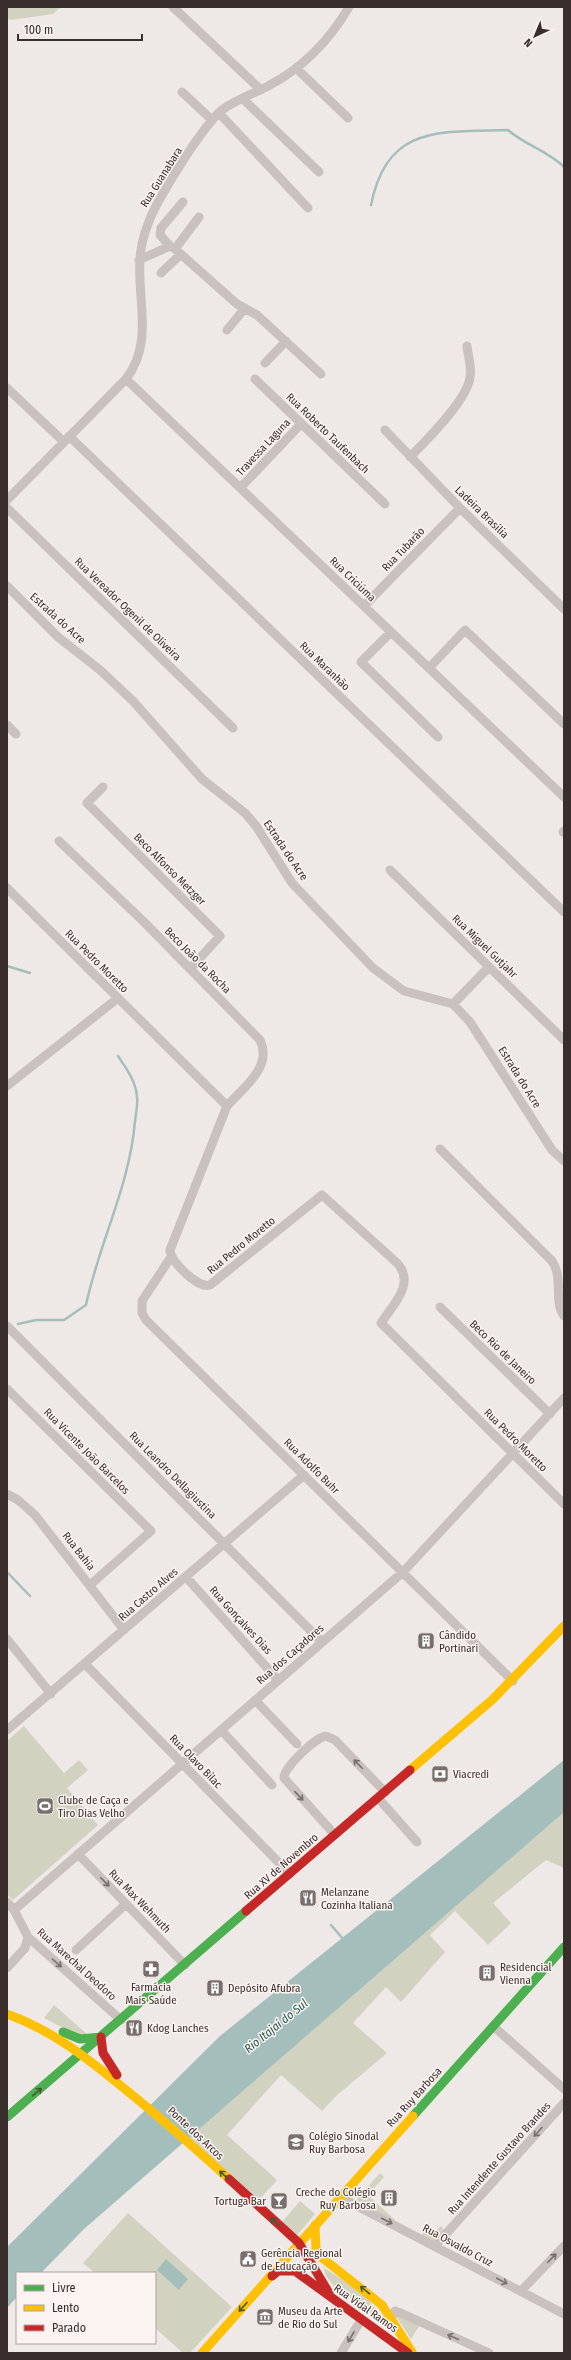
<svg xmlns="http://www.w3.org/2000/svg" width="571" height="2360" font-family="'Fira Sans Condensed',sans-serif">
<style>
.green{fill:#d2d2c1}
.water{fill:#a4bfbb}
.lines{fill:none;stroke-linecap:round;stroke-linejoin:round}
.stream{stroke:#a4bfbb;stroke-width:2.5}
.street{stroke:#c8c1be;stroke-width:9}
.fast{stroke:#4caf50;stroke-width:9}
.slow{stroke:#ffc107;stroke-width:9}
.jam{stroke:#c62828;stroke-width:9}
.oneway{stroke:#79706e}
.oneway2{stroke:#405b39}
.labels{text-anchor:middle;stroke-width:3;stroke-linejoin:round;paint-order:stroke}
.street-label{font-size:11px;fill:#392e2c;stroke:#faf3ef}
.poi-label{font-size:11px;fill:#392e2c;stroke:#faf3ef;text-anchor:start}
.water-label{font-size:12px;font-style:italic;fill:#255752;stroke:#faf3ef}
</style>
<rect width="100%" height="100%" fill="#eee9e6"/>
<path class="green" d="M7 7H61L53 14 11 20 7 19Z
M24 1726 64 1773 79 1760 88 1770 67 1788 98 1825 13 1900 7 1894V1741Z
M564 1808V1868L546 1860 493 1903 511 1923 488 1945 455 1911 430 1935 445 1952 401 2002 386 1987 353 2023 387 2053 335 2097 322 2111 281 2075 227 2135 277 2180 258 2201 186 2139Z
M54 2005 88 2035 82 2038 44 2018Z
M380 2173 384 2177 368 2195 395 2220 394 2221 356 2200Z
M300 2201 315 2214 297 2235 282 2222Z
M128 2213 232 2307 190 2353H183L155 2328V2273H95L83 2263Z
M441 2226 445 2231 434 2243 422 2235 423 2229 431 2236Z
M324 2268 361 2291 394 2331 333 2285 326 2276Z
M396 2316 420 2325 411 2339Z"/>
<path class="water" d="M564 1760V1812L84 2229 41 2273H17V2297L7 2308V2247L220 2036Z
M166 2259 188 2279 179 2290 157 2270Z"/>
<g class="lines">
<path class="stream" d="M371 205C387 124 441 132 508 130 525 145 548 151 564 167
M7 966 30 973
M18 1324 36 1320H64L86 1305C99 1243 130 1185 135 1121 136 1113 138 1104 137 1097 136 1081 126 1068 118 1056
M7 1572 30 1596
M331 1925 344 1940"/>
<path class="street" d="M173 7 261 90
M296 68 348 118
M182 92 212 120
M243 99 319 172
M219 113 308 208
M170 246 160 235 161 228 183 202
M175 249 199 217
M139 260 170 246 175 249 237 304 257 315 321 374
M161 273 181 254
M227 330 245 308
M265 363 286 341
M126 379 564 797
M255 379 385 504
M7 388 64 442
M385 430 460 508 564 609
M69 436 564 912
M410 457C426 441 468 399 470 377 472 368 468 356 467 346
M241 487 301 424
M7 500 126 379C154 343 137 300 140 259 141 240 149 218 158 202 171 179 203 126 222 110 235 100 253 94 268 86 303 68 329 41 349 7
M7 508 233 728
M7 586 58 637 100 670 133 701 202 779 245 813 256 826 292 883 373 968 404 991 453 1004 470 1022 552 1150 564 1161
M364 606 460 508
M391 632 361 662 438 737
M429 668 465 630 564 724
M7 725 16 734
M103 787 87 803 220 936 190 969
M563 832 564 831
M59 841 143 921 260 1040C273 1067 243 1088 227 1106
M390 870 564 1040
M7 888 227 1106 170 1250C170 1261 198 1289 210 1285L322 1195 397 1263C416 1283 393 1305 381 1323L564 1504
M453 1004 489 967
M7 1086 118 998
M440 1149 552 1261C564 1279 553 1300 564 1316
M171 1257 142 1301V1313L146 1320 513 1681
M440 1307 550 1414
M7 1326 322 1642
M7 1389 151 1531 90 1585
M7 1494 18 1500 35 1515 124 1630
M186 1577 278 1680
M7 1639 51 1694
M85 1664 290 1874
M255 1700 297 1744
M7 1730 304 1475
M221 1730 272 1785
M378 1798 417 1842
M335 1835 284 1778C283 1768 316 1737 326 1736L335 1740 385 1792
M78 1854 185 1965
M7 1902 14 1910 28 1937 121 2020
M14 1910 403 1572 564 1398
M76 1950 126 1904
M7 1968 25 1948 28 1937
M493 2026 564 2089
M340 2197 564 2314
M435 2246 564 2103
M521 2291 564 2246
M391 2319 395 2311 403 2314 489 2353
M341 2353 361 2320"/>
<path class="fast" d="M63 2032 80 2039 101 2037
M413 2116 564 1947
M7 2117 246 1911"/>
<path class="slow" d="M410 1770 492 1700 564 1626
M7 2014C54 2031 88 2059 126 2090 162 2119 196 2149 229 2179
M315 2225 316 2248 321 2257 382 2305 412 2352
M202 2353 413 2116"/>
<path class="jam" d="M246 1911 410 1770
M101 2037 103 2053 117 2075
M229 2179 299 2243
M299 2243 329 2293
M272 2276 278 2271H295L408 2353"/>
</g>
<defs><path id="oneway-shaft" d="M-6 0H5M1.5-3L5.5 0L1.5 3" fill="none" stroke-width="1.6" stroke-linecap="round" stroke-linejoin="round"/></defs>
<g class="oneway">
<use href="#oneway-shaft" transform="translate(358 1764) rotate(-134)"/>
<use href="#oneway-shaft" transform="translate(299 1796) rotate(47)"/>
<use href="#oneway-shaft" transform="translate(105 1882) rotate(46)"/>
<use href="#oneway-shaft" transform="translate(57 1963) rotate(41)"/>
<use href="#oneway-shaft" transform="translate(538 2132) rotate(132)"/>
<use href="#oneway-shaft" transform="translate(387 2221) rotate(27)"/>
<use href="#oneway-shaft" transform="translate(552 2258) rotate(-46)"/>
<use href="#oneway-shaft" transform="translate(502 2281) rotate(28)"/>
<use href="#oneway-shaft" transform="translate(351 2337) rotate(121)"/>
<use href="#oneway-shaft" transform="translate(453 2337) rotate(-156)"/>
</g>
<g class="oneway2">
<use href="#oneway-shaft" transform="translate(37 2092) rotate(-40)"/>
<use href="#oneway-shaft" transform="translate(224 2175) rotate(-137)"/>
<use href="#oneway-shaft" transform="translate(275 2222) rotate(-138)"/>
<use href="#oneway-shaft" transform="translate(365 2290) rotate(-140)"/>
<use href="#oneway-shaft" transform="translate(243 2307) rotate(132)"/>
</g>
<defs>
<symbol id="building-square" viewBox="-11 -11 22 22"><rect x="-9" y="-9" width="18" height="18" rx="4" fill="#786f6d" stroke="#faf3ef"/><path d="M-4-6H4V6H1V3H-1V6H-4ZM-2.5-4.3h1.7v1.8h-1.7ZM.8-4.3h1.7v1.8H.8ZM-2.5-1h1.7V.8h-1.7ZM.8-1h1.7V.8H.8Z" fill="#fff"/></symbol>
<symbol id="bank-square" viewBox="-11 -11 22 22"><rect x="-9" y="-9" width="18" height="18" rx="4" fill="#786f6d" stroke="#faf3ef"/><path d="M-6-4H6V4H-6ZM0-2.3a2.3 2.3 0 1 0 0 4.6a2.3 2.3 0 1 0 0-4.6Z" fill="#fff"/></symbol>
<symbol id="stadium-square" viewBox="-11 -11 22 22"><rect x="-9" y="-9" width="18" height="18" rx="4" fill="#786f6d" stroke="#faf3ef"/><path d="M0-5a6.5 5 0 1 0 0 10a6.5 5 0 1 0 0-10ZM-3.5-1.8h7v3.6h-7Z" fill="#fff"/></symbol>
<symbol id="restaurant-square" viewBox="-11 -11 22 22"><rect x="-9" y="-9" width="18" height="18" rx="4" fill="#786f6d" stroke="#faf3ef"/><path d="M-5-6h1v4h1v-4h1v4h1v-4h1v5L-1.5 .5V6h-2V.5L-5-1ZM5-6V6H3V1.5H1.5Q1.5-4 5-6Z" fill="#fff"/></symbol>
<symbol id="pharmacy-square" viewBox="-11 -11 22 22"><rect x="-9" y="-9" width="18" height="18" rx="4" fill="#786f6d" stroke="#faf3ef"/><path d="M-2-6h4v4h4v4h-4v4h-4v-4h-4v-4h4Z" fill="#fff"/></symbol>
<symbol id="school-square" viewBox="-11 -11 22 22"><rect x="-9" y="-9" width="18" height="18" rx="4" fill="#786f6d" stroke="#faf3ef"/><path d="M0-5L7-2L0 1L-7-2ZM-4 1L0 2.5L4 1V4Q0 6-4 4Z" fill="#fff"/></symbol>
<symbol id="bar-square" viewBox="-11 -11 22 22"><rect x="-9" y="-9" width="18" height="18" rx="4" fill="#786f6d" stroke="#faf3ef"/><path d="M-6-5H6L.8 .8V4.5H3.5V6h-7V4.5H-.8V.8Z" fill="#fff"/></symbol>
<symbol id="civic-square" viewBox="-11 -11 22 22"><rect x="-9" y="-9" width="18" height="18" rx="4" fill="#786f6d" stroke="#faf3ef"/><path d="M-.6-6.5H3V-4.5H.6V-3L4-1V1h2V6H-6V1h2V-1L-.6-3ZM-1.2 2.5V6h2.4V2.5Z" fill="#fff"/></symbol>
<symbol id="museum-square" viewBox="-11 -11 22 22"><rect x="-9" y="-9" width="18" height="18" rx="4" fill="#786f6d" stroke="#faf3ef"/><path d="M0-6L6-3V-2H-6V-3ZM-5-1h2V3h-2ZM-1-1h2V3h-2ZM3-1h2V3H3ZM-6 4H6V6H-6Z" fill="#fff"/></symbol>
</defs>
<g fill-rule="evenodd">
<use href="#building-square" x="416" y="1631" width="20" height="20"/>
<use href="#bank-square" x="430" y="1764" width="20" height="20"/>
<use href="#stadium-square" x="35" y="1796" width="20" height="20"/>
<use href="#restaurant-square" x="298" y="1888" width="20" height="20"/>
<use href="#pharmacy-square" x="141" y="1959" width="20" height="20"/>
<use href="#building-square" x="477" y="1963" width="20" height="20"/>
<use href="#building-square" x="205" y="1978" width="20" height="20"/>
<use href="#restaurant-square" x="124" y="2018" width="20" height="20"/>
<use href="#school-square" x="286" y="2132" width="20" height="20"/>
<use href="#building-square" x="379" y="2188" width="20" height="20"/>
<use href="#bar-square" x="269" y="2191" width="20" height="20"/>
<use href="#civic-square" x="238" y="2249" width="20" height="20"/>
<use href="#museum-square" x="255" y="2307" width="20" height="20"/>
</g>
<g class="labels">
<g class="street-label">
<text transform="translate(161 177) rotate(-58)" y="4">Rua Guanabara</text>
<text transform="translate(328 433) rotate(44)" y="4">Rua Roberto Taufenbach</text>
<text transform="translate(263 447) rotate(-47)" y="4">Travessa Laguna</text>
<text transform="translate(482 512) rotate(44)" y="4">Ladeira Brasília</text>
<text transform="translate(403 549) rotate(-46)" y="4">Rua Tubarão</text>
<text transform="translate(353 579) rotate(44)" y="4">Rua Criciúma</text>
<text transform="translate(128 609) rotate(44)" y="4">Rua Vereador Ogenil de Oliveira</text>
<text transform="translate(58 618) rotate(42)" y="4">Estrada do Acre</text>
<text transform="translate(325 666) rotate(44)" y="4">Rua Maranhão</text>
<text transform="translate(286 850) rotate(56)" y="4">Estrada do Acre</text>
<text transform="translate(170 869) rotate(45)" y="4">Beco Alfonso Metzger</text>
<text transform="translate(485 946) rotate(44)" y="4">Rua Miguel Gutjahr</text>
<text transform="translate(198 960) rotate(45)" y="4">Beco João da Rocha</text>
<text transform="translate(97 961) rotate(45)" y="4">Rua Pedro Moretto</text>
<text transform="translate(520 1077) rotate(58)" y="4">Estrada do Acre</text>
<text transform="translate(241 1245) rotate(-39)" y="4">Rua Pedro Moretto</text>
<text transform="translate(503 1352) rotate(44)" y="4">Beco Rio de Janeiro</text>
<text transform="translate(516 1440) rotate(45)" y="4">Rua Pedro Moretto</text>
<text transform="translate(87 1451) rotate(45)" y="4">Rua Vicente João Barcelos</text>
<text transform="translate(312 1466) rotate(45)" y="4">Rua Adolfo Buhr</text>
<text transform="translate(173 1475) rotate(45)" y="4">Rua Leandro Dellagiustina</text>
<text transform="translate(79 1551) rotate(52)" y="4">Rua Bahia</text>
<text transform="translate(148 1594) rotate(-41)" y="4">Rua Castro Alves</text>
<text transform="translate(241 1620) rotate(48)" y="4">Rua Gonçalves Dias</text>
<text transform="translate(290 1654) rotate(-41)" y="4">Rua dos Caçadores</text>
<text transform="translate(196 1761) rotate(46)" y="4">Rua Olavo Bilac</text>
<text transform="translate(281 1866) rotate(-41)" y="4">Rua XV de Novembro</text>
<text transform="translate(140 1901) rotate(46)" y="4">Rua Max Wehmuth</text>
<text transform="translate(77 1964) rotate(42)" y="4">Rua Marechal Deodoro</text>
<text transform="translate(414 2097) rotate(-48)" y="4">Rua Ruy Barbosa</text>
<text transform="translate(196 2133) rotate(43)" y="4">Ponte dos Arcos</text>
<text transform="translate(499 2158) rotate(-48)" y="4">Rua Intendente Gustavo Brandes</text>
<text transform="translate(458 2245) rotate(28)" y="4">Rua Osvaldo Cruz</text>
<text transform="translate(366 2308) rotate(35)" y="4">Rua Vidal Ramos</text>
</g>
<g class="poi-label">
<text x="439" y="1639">Cândido<tspan x="439" dy="13">Portinari</tspan></text>
<text x="453" y="1778">Viacredi</text>
<text x="58" y="1804">Clube de Caça e<tspan x="58" dy="13">Tiro Dias Velho</tspan></text>
<text x="321" y="1896">Melanzane<tspan x="321" dy="13">Cozinha Italiana</tspan></text>
<text x="500" y="1971">Residencial<tspan x="500" dy="13">Vienna</tspan></text>
<text x="151" y="1991" text-anchor="middle">Farmácia<tspan x="151" dy="13">Mais Saúde</tspan></text>
<text x="228" y="1992">Depósito Afubra</text>
<text x="147" y="2032">Kdog Lanches</text>
<text x="309" y="2140">Colégio Sinodal<tspan x="309" dy="13">Ruy Barbosa</tspan></text>
<text x="376" y="2196" text-anchor="end">Creche do Colégio<tspan x="376" dy="13">Ruy Barbosa</tspan></text>
<text x="266" y="2205" text-anchor="end">Tortuga Bar</text>
<text x="261" y="2257">Gerência Regional<tspan x="261" dy="13">de Educação</tspan></text>
<text x="278" y="2315">Museu da Arte<tspan x="278" dy="13">de Rio do Sul</tspan></text>
</g>
<g class="water-label">
<text transform="translate(276 2026) rotate(-39)" y="4">Rio Itajaí do Sul</text>
</g>
</g>
<rect width="571" height="2360" fill="none" stroke="#392e2c" stroke-width="16"/>
<rect x="16" y="2272" width="140" height="72" fill="#faf3ef" stroke="#ada4a1"/>
<rect x="24" y="2285" width="20" height="6" fill="#4caf50" stroke="#ada4a1"/>
<text x="52" y="2292" font-size="12" fill="#392e2c">Livre</text>
<rect x="24" y="2305" width="20" height="6" fill="#ffc107" stroke="#ada4a1"/>
<text x="52" y="2312" font-size="12" fill="#392e2c">Lento</text>
<rect x="24" y="2325" width="20" height="6" fill="#c62828" stroke="#ada4a1"/>
<text x="52" y="2332" font-size="12" fill="#392e2c">Parado</text>
<g transform="translate(535 36) rotate(224)" stroke="#faf3ef" stroke-width="3" paint-order="stroke">
<path d="M0-3L7 15L0 10L-7 15Z" fill="#392e2c"/>
<text y="-6" font-size="11" font-weight="bold" text-anchor="middle" fill="#392e2c">N</text>
</g>
<path d="M18 34v6h124v-6" fill="none" stroke="#392e2c" stroke-width="2"/>
<text x="24" y="34" font-size="12" fill="#392e2c" stroke="#faf3ef" stroke-width="3" paint-order="stroke">100 m</text>
</svg>
